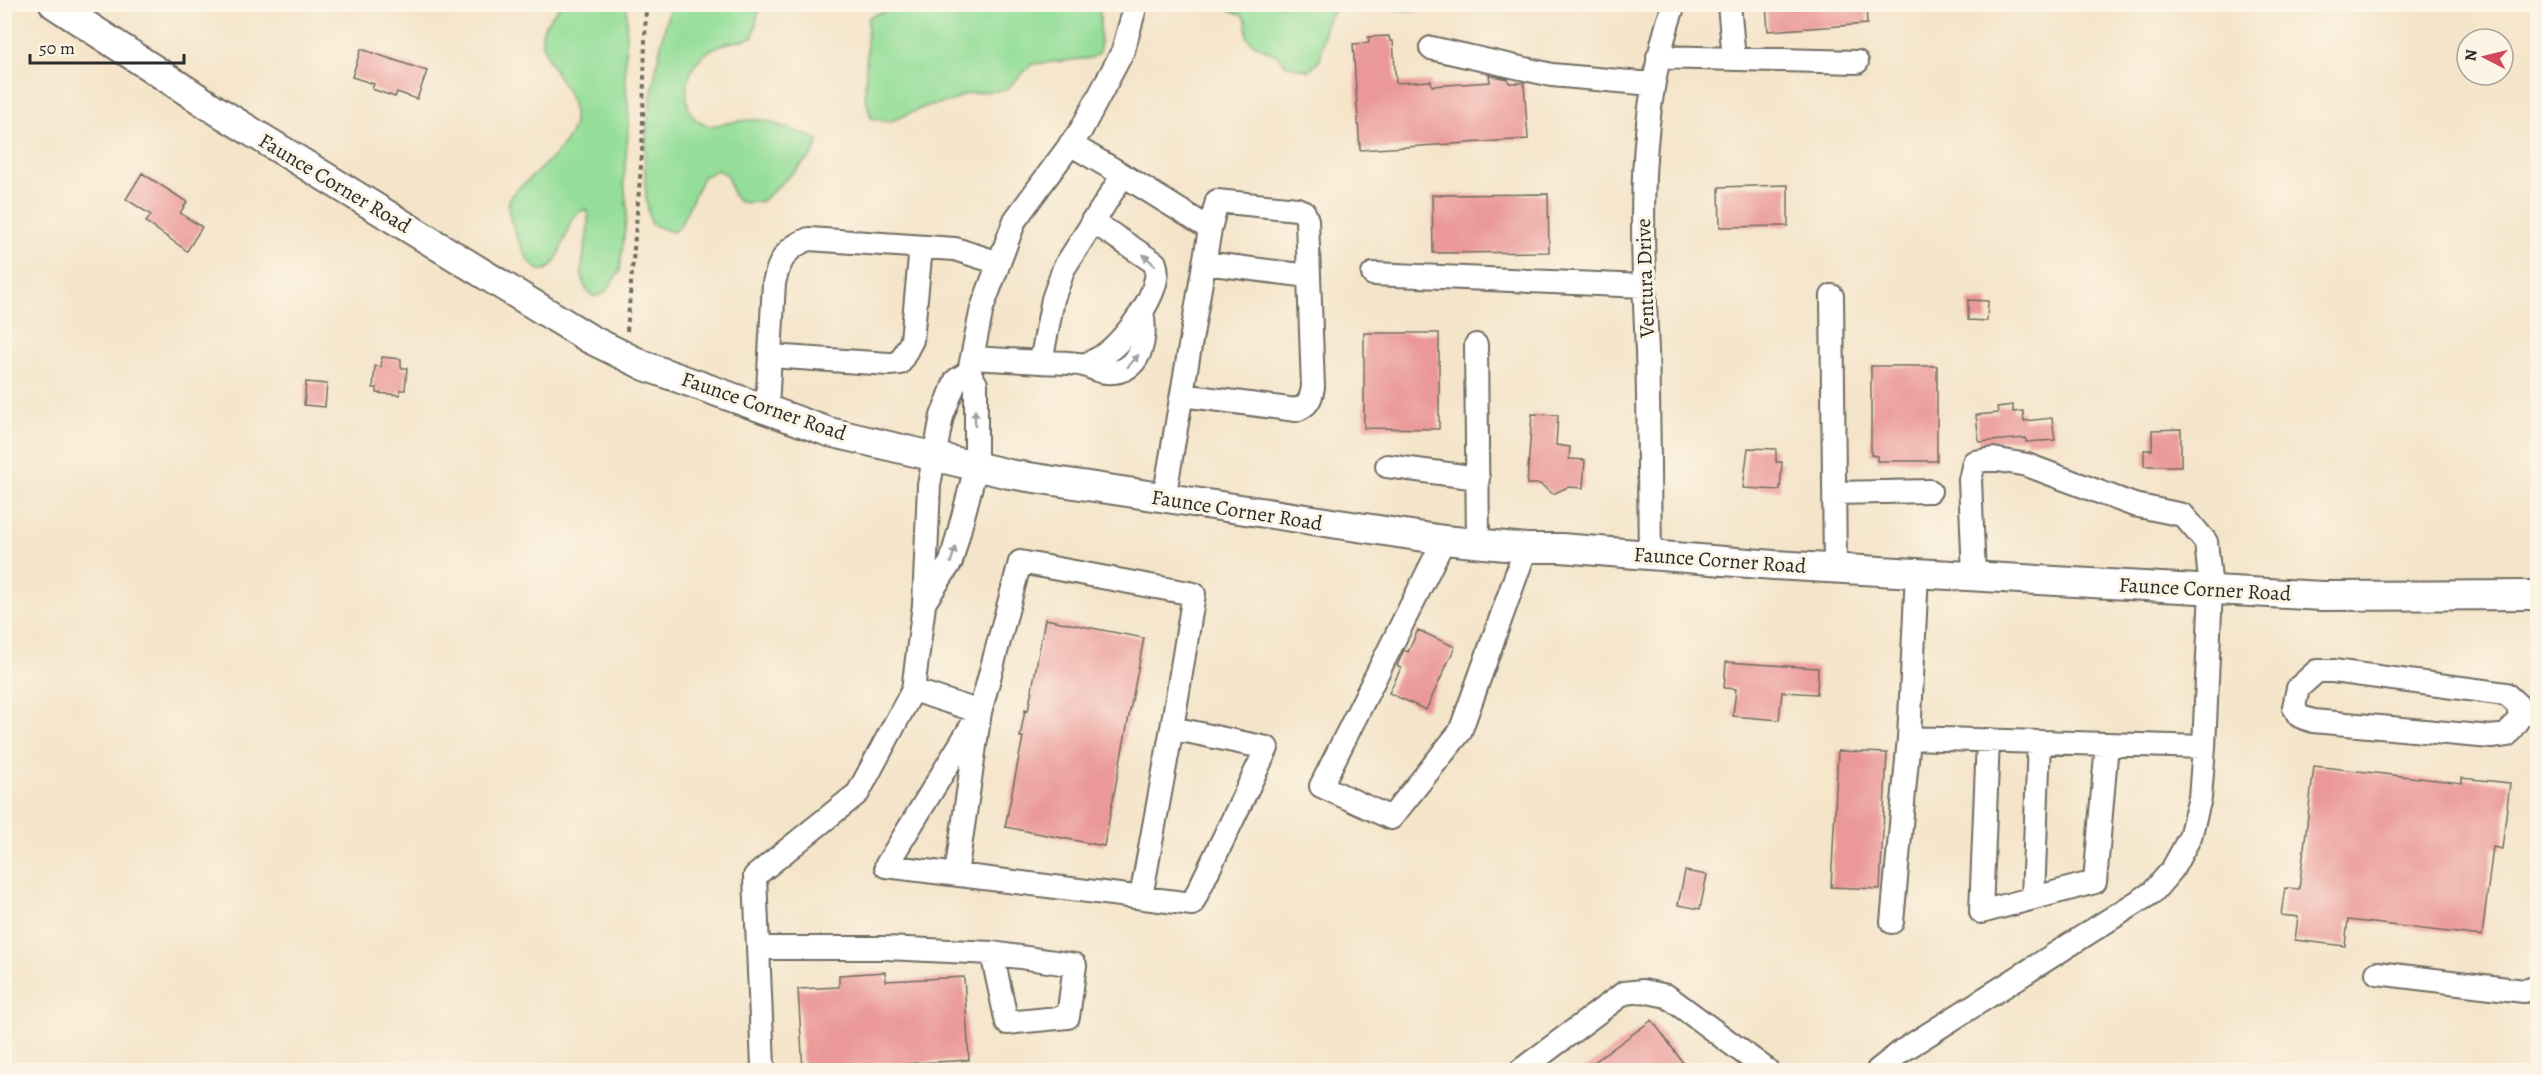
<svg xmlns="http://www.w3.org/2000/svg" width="2542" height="1075" font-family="Alegreya,serif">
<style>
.green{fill:#94de99;stroke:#608462;stroke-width:1.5}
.building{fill:#ea9998}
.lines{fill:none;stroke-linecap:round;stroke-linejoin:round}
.minor-casing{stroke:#716c62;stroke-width:26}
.major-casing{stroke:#716c62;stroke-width:32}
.path{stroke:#716c62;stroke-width:4;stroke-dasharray:4.5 4.5;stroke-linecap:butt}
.minor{stroke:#fff;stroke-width:22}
.major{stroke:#fff;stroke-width:28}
.oneway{fill:#a0a0a0}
.labels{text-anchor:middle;stroke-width:6;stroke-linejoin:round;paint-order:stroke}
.street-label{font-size:21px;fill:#2b2b2b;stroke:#fcf5e5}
</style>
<rect width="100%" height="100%" fill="#fcf5e5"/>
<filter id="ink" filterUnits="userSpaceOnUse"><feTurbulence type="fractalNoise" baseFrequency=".0167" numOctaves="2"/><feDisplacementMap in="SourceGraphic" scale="12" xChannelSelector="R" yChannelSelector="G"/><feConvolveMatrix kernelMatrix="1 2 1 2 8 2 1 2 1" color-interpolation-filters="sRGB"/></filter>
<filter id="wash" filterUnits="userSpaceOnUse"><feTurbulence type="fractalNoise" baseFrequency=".008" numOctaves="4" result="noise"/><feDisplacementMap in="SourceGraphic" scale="24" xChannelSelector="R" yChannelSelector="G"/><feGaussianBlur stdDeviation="1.35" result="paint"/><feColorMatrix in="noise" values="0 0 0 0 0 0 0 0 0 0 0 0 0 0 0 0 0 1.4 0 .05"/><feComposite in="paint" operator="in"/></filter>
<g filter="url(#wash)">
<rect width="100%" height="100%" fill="#f4e4c9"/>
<path class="green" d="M561 5H627L625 73 629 119 624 181 627 210 620 271 606 291 599 296H592C568 276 596 234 586 209 582 211 577 213 574 216 566 226 558 282 536 268 526 261 522 247 517 237 512 225 505 211 510 198 512 192 521 186 526 182 542 166 562 152 571 132 588 96 534 61 543 30 545 22 555 12 561 5Z
M670 5H760L753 37C740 42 724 42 712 49 692 60 683 83 688 105 691 117 697 123 710 126 726 124 746 118 762 120 768 121 817 138 819 140L813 154 762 201 748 203 738 201 733 195 727 175 717 170 703 177 679 228 672 232 651 224C634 157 655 70 670 5Z
M918 5H1100V52L1091 58 1032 64 1006 90 965 94 952 101 927 106 889 122 871 118 865 95 868 18 875 14Z
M1218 5 1346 4V5C1319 14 1326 36 1320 60L1309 71 1286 65 1278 56 1252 43 1247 37 1246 20 1242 15Z
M1367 5 1443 4V5C1414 15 1396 8 1367 5Z"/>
<g id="blocks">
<path class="building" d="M1766 4H1866L1867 24 1768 31Z
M1389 36 1390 41H1393L1396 83 1431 81 1432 86 1490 82 1489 75 1508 79 1509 83H1524L1528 139 1360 150 1353 44 1369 43 1368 37Z
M361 49 427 71 417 99 397 92 395 97 372 89 374 84 352 77Z
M142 173 187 202 180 213 202 227 187 251 146 222 151 215 126 199Z
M1788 185V226L1720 227 1719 187Z
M1548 194 1549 252 1433 253 1432 195Z
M1968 300 1988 301 1987 321 1968 320Z
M1364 333H1439V429L1364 428Z
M382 357 401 359V368H407L405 390H400V395L377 393V388H373L375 366 381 367Z
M1871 366H1937V461H1877V456L1871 455Z
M306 382 327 384 325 407 304 405Z
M2013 405V412L2023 411 2024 421 2052 418 2055 440 2026 442V438L1979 442 1976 415 1998 413 1997 407Z
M1532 414 1558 415 1556 445 1570 447 1569 459 1585 460 1583 488 1568 487 1553 494 1540 484H1527Z
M2181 429V466H2144V450H2152V430Z
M1748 448 1776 449V462H1782L1780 490 1743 488Z
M1045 619 1144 638 1104 846 1005 827 1023 737H1020L1025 710 1028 711Z
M1418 630 1455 647 1426 710 1389 693 1401 668 1397 666 1404 650 1408 652Z
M1726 662 1818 668 1817 694 1782 692 1779 720 1733 716 1736 689 1724 688Z
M1838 751 1887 753 1880 889 1831 887Z
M2314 766 2462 783V778L2510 783 2502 849 2493 847 2482 936 2348 920 2345 946 2295 940 2298 917 2281 915 2285 888 2299 889Z
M1685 871 1707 875 1700 909 1678 905Z
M885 972 886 981 964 977 969 1060 803 1070 798 989 839 987V975Z
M1652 1020 1689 1071H1582Z"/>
</g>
</g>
<g filter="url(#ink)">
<use href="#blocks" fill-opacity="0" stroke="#716c62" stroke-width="1.5"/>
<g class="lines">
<defs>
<path id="minor" d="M1729 4 1734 59
M1431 48 1552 75 1652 84
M1658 57 1857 62
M1123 175 1210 229 1164 499
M1204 263 1309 276
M1373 274 1643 286
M1832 296 1835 569
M1476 345 1478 543
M770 356 889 364 900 363 912 340 921 247
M972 358 1041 362 1053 299 1064 268 1123 175 1070 144
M1041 362C1055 363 1071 362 1084 365 1092 367 1098 372 1106 372 1142 375 1147 338 1142 311
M1084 365C1091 362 1099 359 1105 354 1125 340 1165 288 1155 263L1092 221
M1182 395 1296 410C1308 406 1311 399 1313 387L1307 220 1304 212 1297 209 1217 201 1210 229
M767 408 774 283C779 261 786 247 809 239L955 249 999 263
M1387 466 1478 478
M1835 493 1930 491
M1444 540 1321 786 1391 818 1460 732 1526 548
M1650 555C1649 487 1649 419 1647 351 1642 234 1635 117 1674 4
M924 603 951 562 976 467V384L969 372 982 308 1015 220 1081 130 1123 51 1136 4
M2317 671H2333L2506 694 2518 705 2520 717 2507 735 2491 737 2313 721 2299 716 2294 707 2298 688Z
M913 690 980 712 886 866 1192 904 1267 748 1172 728 1194 594 1020 562 980 712 956 874
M1909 738 1917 573
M1988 740 1981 912 2095 882 2107 744
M1141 897 1172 728
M2033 898 2039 742
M1892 922 1909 738 2204 747
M758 948H886L992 953 1075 965 1068 1017 1007 1023 992 953
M2377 973 2524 991 2538 987
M763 1066 755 876 858 793 913 690 924 605 929 485 942 416 956 380 969 372
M1521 1070 1624 993 1643 991 1667 996 1767 1070
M1878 1070 1902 1051 2153 892 2172 870 2190 837 2200 798 2204 747 2211 589 2206 542 2183 515 2134 505 2027 465 1993 459 1974 462 1970 480 1974 576"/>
<path id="major" d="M54 4 216 110 590 339 645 366 829 432 1009 474 1444 540 1526 548H1561L1774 565 2322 596 2538 595"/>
</defs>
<use href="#minor" class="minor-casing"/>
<use href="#major" class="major-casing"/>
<path class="path" d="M627 331 642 154 646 4"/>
<use href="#minor" class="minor"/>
<use href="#major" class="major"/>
</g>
<defs><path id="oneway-solid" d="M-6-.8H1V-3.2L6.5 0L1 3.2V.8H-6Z" transform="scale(1.5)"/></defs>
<g class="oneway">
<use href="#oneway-solid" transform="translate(1149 260) rotate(-137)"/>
<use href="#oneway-solid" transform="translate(1133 361) rotate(-48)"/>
<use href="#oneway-solid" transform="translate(975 418) rotate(-90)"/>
<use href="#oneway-solid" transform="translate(953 555) rotate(-73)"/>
</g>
</g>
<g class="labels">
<g class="street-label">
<text transform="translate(335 183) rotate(31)" y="7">Faunce Corner Road</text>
<text transform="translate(1645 278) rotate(-92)" y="7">Ventura Drive</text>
<text transform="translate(764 406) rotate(19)" y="7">Faunce Corner Road</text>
<text transform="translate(1237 510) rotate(9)" y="7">Faunce Corner Road</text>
<text transform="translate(1720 560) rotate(4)" y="7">Faunce Corner Road</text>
<text transform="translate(2205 589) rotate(3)" y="7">Faunce Corner Road</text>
</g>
</g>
<rect width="2542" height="1075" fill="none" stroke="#fcf5e5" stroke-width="24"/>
<g transform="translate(2485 57) rotate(277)"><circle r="28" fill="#fcf5e5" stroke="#a8a49b" stroke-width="1.5"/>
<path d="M0-4.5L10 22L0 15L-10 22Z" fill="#d1495b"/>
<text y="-9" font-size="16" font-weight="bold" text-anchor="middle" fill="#2b2b2b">N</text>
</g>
<path d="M30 54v9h154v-9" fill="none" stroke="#2b2b2b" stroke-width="3"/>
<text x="39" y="54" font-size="18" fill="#2b2b2b" stroke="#fcf5e5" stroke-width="4.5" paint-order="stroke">50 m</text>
</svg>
